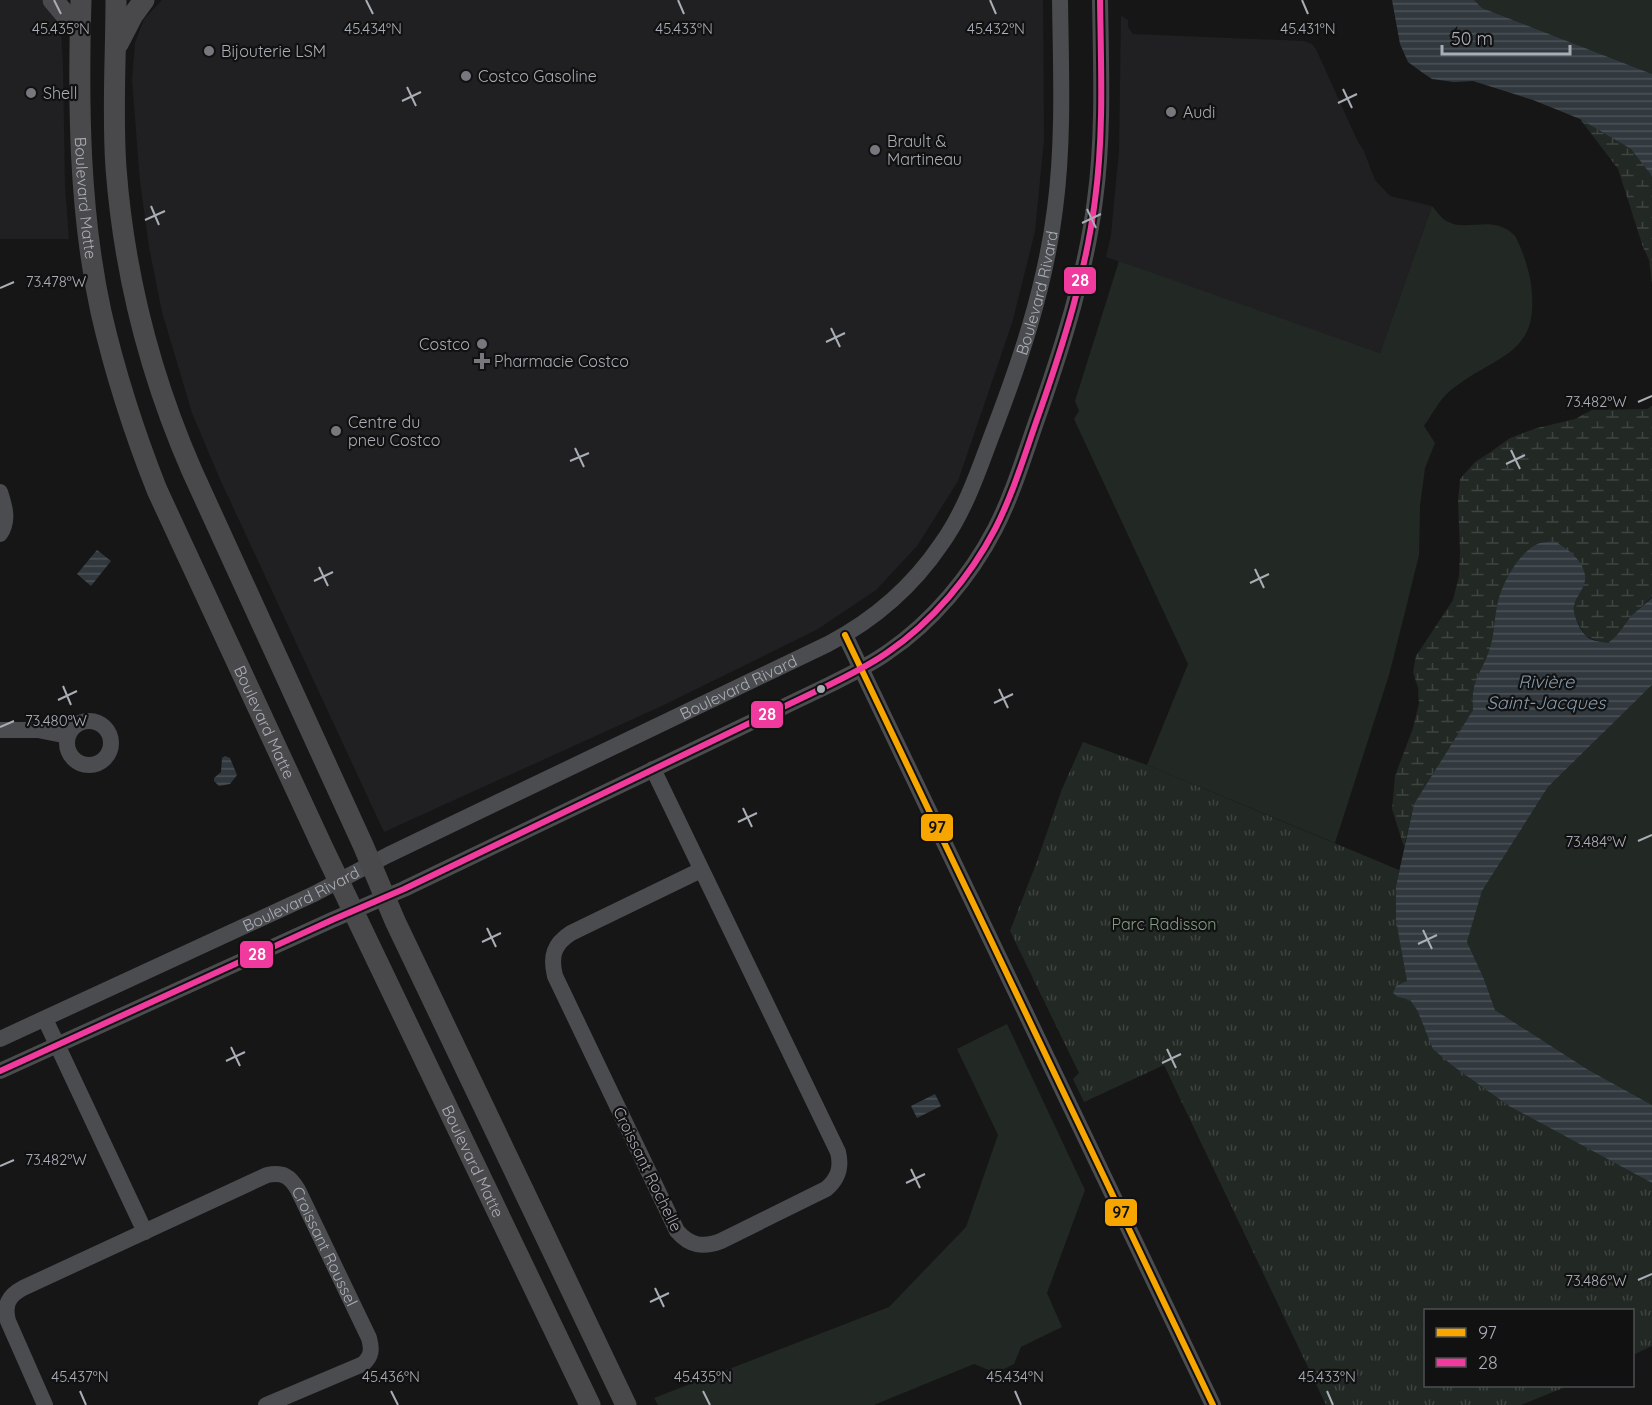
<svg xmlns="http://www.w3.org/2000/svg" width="1652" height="1405" font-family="Quicksand,sans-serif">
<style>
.built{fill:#202022}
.green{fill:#222823}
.wetland{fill:url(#wetland-marsh)}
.park{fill:url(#park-tufts)}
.water{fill:url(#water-rules)}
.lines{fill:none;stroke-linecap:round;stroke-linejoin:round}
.minor{stroke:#4b4c4f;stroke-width:16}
.major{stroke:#49494b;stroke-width:21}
.bus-1-casing{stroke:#111112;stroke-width:10}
.bus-2-casing{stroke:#111112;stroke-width:10}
.bus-1{stroke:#f7a600;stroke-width:6}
.bus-2{stroke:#f13a9d;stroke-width:6}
.ticks{fill:none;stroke:#a9adb5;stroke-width:2}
.poi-dot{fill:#76787e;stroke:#111112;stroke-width:2}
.bus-dot{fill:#a9adb5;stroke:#111112;stroke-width:2}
.labels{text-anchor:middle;stroke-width:4.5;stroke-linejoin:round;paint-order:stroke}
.poi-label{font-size:16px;fill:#a9adb5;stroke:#111112;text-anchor:start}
.street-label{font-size:16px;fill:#a9adb5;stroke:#111112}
.park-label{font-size:16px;fill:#839e84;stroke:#111112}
.water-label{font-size:18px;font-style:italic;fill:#859bac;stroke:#111112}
.ticks-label{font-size:15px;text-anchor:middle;fill:#a9adb5;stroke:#111112;stroke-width:4.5;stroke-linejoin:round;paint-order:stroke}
.line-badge{stroke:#111112;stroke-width:2}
.badge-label{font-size:16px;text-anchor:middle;font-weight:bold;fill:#fff}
.pale-badge-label{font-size:16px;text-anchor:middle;font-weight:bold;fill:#111}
</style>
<defs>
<pattern id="wetland-marsh" width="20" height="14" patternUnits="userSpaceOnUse" patternTransform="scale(1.5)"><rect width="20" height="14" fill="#222823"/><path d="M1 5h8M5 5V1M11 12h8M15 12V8" fill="none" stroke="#3f4441"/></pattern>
<pattern id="park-tufts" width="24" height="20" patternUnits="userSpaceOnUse" patternTransform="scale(1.5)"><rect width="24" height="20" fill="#222823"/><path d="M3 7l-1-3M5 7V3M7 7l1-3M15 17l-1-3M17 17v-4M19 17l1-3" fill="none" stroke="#3f4441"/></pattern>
<pattern id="water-rules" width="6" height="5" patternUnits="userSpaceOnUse" patternTransform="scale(1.5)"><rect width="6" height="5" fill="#31393e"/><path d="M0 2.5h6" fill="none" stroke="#4c5358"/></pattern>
</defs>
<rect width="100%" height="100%" fill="#161617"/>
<path class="built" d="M0 0H42L52 11 61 29 63 67 65 187 69 239H0Z
M162 0H1043L1044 140 1035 231 1012 323 958 481 917 546 876 590 818 629 666 704 384 832 219 477 192 413 162 312 149 247 140 182 132 80 135 43 144 19Z
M1121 16 1128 20V27L1133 34 1304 41 1312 44 1316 49 1358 142 1363 149 1375 180 1390 196 1432 206 1380 353 1106 257 1111 235 1119 150Z"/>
<path class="green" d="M1474 0H1652V74L1482 8Z
M1432 206C1436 210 1440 217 1445 220 1465 234 1492 213 1514 235 1520 242 1528 268 1530 278 1543 356 1500 351 1451 390 1439 400 1433 413 1424 426L1435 443 1425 468 1420 506 1419 555 1406 608 1389 675 1335 843 1147 765 1188 664 1074 419 1079 411 1075 401 1119 261 1380 353Z
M1652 685V1105L1587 1069 1495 1010 1484 979 1467 942 1482 891 1548 787Z
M1007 1024 1085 1190 1047 1293 1062 1327 1021 1347 1014 1364 996 1373 974 1364 874 1405H658L654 1398 889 1307 966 1227 998 1135 957 1049Z"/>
<path class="wetland" d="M1580 119 1632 149 1652 176V284L1649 260 1643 247 1618 169Z
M1652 406V597L1632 615 1617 635 1608 643 1599 642 1586 636 1575 618 1573 607 1585 580 1497 605C1496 620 1495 637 1489 652 1480 673 1470 686 1473 710L1414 804 1404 847 1392 809 1395 776 1413 728 1419 703 1418 688 1413 672 1416 656 1453 600 1459 576 1460 552 1458 501 1460 479 1475 462 1489 453 1510 438 1537 428 1575 419 1592 410 1647 409Z"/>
<path class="park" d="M1083 742 1147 765 1399 870 1396 886 1407 981 1398 997 1410 1000 1417 1010 1424 1028 1453 1066 1509 1106 1652 1183V1346L1633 1355 1632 1310H1426V1386H1568L1521 1405H1326L1164 1065 1084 1102 1073 1079 1079 1073 1010 931 1036 864 1062 789Z"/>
<path class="water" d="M1392 0H1474L1482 8 1652 74V176L1631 149 1580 119 1533 100 1473 81 1454 82 1432 79 1423 73 1408 62 1400 44Z
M1554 541C1567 549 1582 558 1585 575 1587 587 1576 595 1574 606 1572 614 1580 630 1586 636 1591 641 1601 642 1608 643L1617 635 1632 615 1652 598V685L1548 787 1482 891 1467 942 1484 979 1495 1010 1587 1069 1652 1105V1183L1509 1106 1453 1066 1433 1049 1417 1010 1410 1000 1398 997 1393 993 1396 986 1407 981 1396 920V886L1414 804 1473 710C1470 680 1482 673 1490 648 1495 633 1494 617 1498 602 1502 583 1520 550 1540 543 1544 542 1549 542 1554 541Z
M97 550 111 561 91 586 77 574Z
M225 756 230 758 237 775 230 784 219 786 214 781V778L221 772 222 758Z
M935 1094 941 1106 917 1118 911 1106Z"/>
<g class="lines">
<g class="minor">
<path d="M0 492C5 507 9 521 0 534"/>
<path d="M845 635 1213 1405"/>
<circle cx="89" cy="743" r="22"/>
<path d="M0 730H38L68 736"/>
<path d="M653 769 838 1152C842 1168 838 1179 826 1189L721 1241C703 1248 690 1246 677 1231L555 976C550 956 554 944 571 933L701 870"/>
<path d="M45 1019 145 1232"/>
<path id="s1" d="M0 1039 314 894 388 855 828 644C874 620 913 586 942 543 964 512 977 475 990 440 1019 365 1045 289 1055 209 1064 140 1061 70 1060 0"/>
<path d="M0 1071 332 920 404 889 829 685C849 675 870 665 888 652 932 622 970 577 995 529 1014 492 1026 450 1040 411 1064 342 1086 272 1095 200 1104 134 1101 66 1100 0"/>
<path id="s2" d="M45 1405 8 1321C4 1305 8 1296 23 1288L267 1175C283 1172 290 1176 298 1190L369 1338C372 1349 372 1356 363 1364L266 1405"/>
</g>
<g class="major">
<path d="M53 0 80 32"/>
<path id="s3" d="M81 0C78 103 79 211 101 312 115 373 134 432 157 490L323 848 590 1405"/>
<path d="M116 0C116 56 112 113 116 168 124 273 150 375 192 471L363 845 395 921 626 1405"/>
<path d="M118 44 133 15 144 0"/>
</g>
<defs>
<path id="bus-1" d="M845 635 1213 1405"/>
<path id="bus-2" d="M0 1071 332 920 404 889 829 685C849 675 870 665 888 652 932 622 970 577 995 529 1014 492 1026 450 1040 411 1064 342 1086 272 1095 200 1104 134 1101 66 1100 0"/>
</defs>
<use href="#bus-1" class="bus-1-casing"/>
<use href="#bus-2" class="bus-2-casing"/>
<use href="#bus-1" class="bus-1"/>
<use href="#bus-2" class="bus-2"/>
</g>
<path class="ticks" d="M54 0 61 14M366 0 373 14M678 0 684 14M990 0 996 14M1302 0 1308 14M407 87 416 106M1343 89 1352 108M402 101 421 92M1338 103 1357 94M151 206 159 225M1087 209 1096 228M145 220 165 211M1082 223 1101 214M0 288 14 282M831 328 840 347M826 342 845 333M1638 402 1652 396M575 448 584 467M1511 450 1520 469M570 461 589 453M1506 464 1525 455M319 567 328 586M1255 569 1264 588M314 581 333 572M1250 583 1269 574M63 686 71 705M999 689 1008 708M58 700 77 691M994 703 1013 694M0 727 14 721M743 808 752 827M738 822 757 813M1638 841 1652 835M487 928 496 947M1423 930 1432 949M482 942 501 933M1418 944 1437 935M231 1047 240 1066M1167 1049 1176 1068M226 1061 245 1052M1162 1063 1181 1054M0 1166 14 1160M911 1169 920 1188M906 1183 925 1174M1638 1280 1652 1274M655 1288 664 1307M650 1302 669 1293M80 1391 86 1405M391 1391 398 1405M703 1391 710 1405M1015 1391 1021 1405M1327 1391 1333 1405"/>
<g class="poi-dot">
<circle cx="209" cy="51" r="6"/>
<circle cx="466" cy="76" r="6"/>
<circle cx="31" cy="93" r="6"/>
<circle cx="1171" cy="112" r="6"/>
<circle cx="875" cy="150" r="6"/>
<circle cx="482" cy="344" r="6"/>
<path d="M479 352h6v6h6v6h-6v6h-6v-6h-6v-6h6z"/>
<circle cx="336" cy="431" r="6"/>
</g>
<circle class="bus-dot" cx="821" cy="689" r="5"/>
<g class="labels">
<g class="poi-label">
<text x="221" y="57">Bijouterie LSM</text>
<text x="478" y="82">Costco Gasoline</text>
<text x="43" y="99">Shell</text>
<text x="1183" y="118">Audi</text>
<text x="887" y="147">Brault &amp;<tspan x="887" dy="18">Martineau</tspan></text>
<text x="470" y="350" text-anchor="end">Costco</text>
<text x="494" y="367">Pharmacie Costco</text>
<text x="348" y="428">Centre du<tspan x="348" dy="18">pneu Costco</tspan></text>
</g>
<g class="street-label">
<text dy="6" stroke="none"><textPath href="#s3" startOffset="198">Boulevard Matte</textPath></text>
<text dy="6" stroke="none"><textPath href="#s1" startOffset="1340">Boulevard Rivard</textPath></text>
<text dy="6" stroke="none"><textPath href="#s1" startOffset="818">Boulevard Rivard</textPath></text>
<text dy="6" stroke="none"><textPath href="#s3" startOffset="756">Boulevard Matte</textPath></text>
<text dy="6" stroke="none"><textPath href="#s1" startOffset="332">Boulevard Rivard</textPath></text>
<text dy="6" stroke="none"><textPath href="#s3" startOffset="1242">Boulevard Matte</textPath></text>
<text transform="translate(648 1169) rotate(64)" y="6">Croissant Rochelle</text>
<text dy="6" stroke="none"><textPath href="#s2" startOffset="501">Croissant Roussel</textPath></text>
</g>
<g class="park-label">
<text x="1164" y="930">Parc Radisson</text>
</g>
<g class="water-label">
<text x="1546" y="688">Rivière<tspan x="1546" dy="21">Saint-Jacques</tspan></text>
</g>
</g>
<g class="ticks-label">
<text x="1308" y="34">45.431°N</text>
<text x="61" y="34">45.435°N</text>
<text x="373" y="34">45.434°N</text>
<text x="684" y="34">45.433°N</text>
<text x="996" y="34">45.432°N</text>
<text x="56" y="287">73.478°W</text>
<text x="1596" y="407">73.482°W</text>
<text x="56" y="726">73.480°W</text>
<text x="1596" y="847">73.484°W</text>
<text x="56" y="1165">73.482°W</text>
<text x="1596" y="1286">73.486°W</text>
<text x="80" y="1382">45.437°N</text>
<text x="391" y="1382">45.436°N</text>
<text x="703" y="1382">45.435°N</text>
<text x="1015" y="1382">45.434°N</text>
<text x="1327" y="1382">45.433°N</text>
</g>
<g class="line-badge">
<rect x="1063" y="266" width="34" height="29" rx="6" fill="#f13a9d"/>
<rect x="750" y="700" width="34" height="29" rx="6" fill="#f13a9d"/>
<rect x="920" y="813" width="34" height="29" rx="6" fill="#f7a600"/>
<rect x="239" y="940" width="35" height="29" rx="6" fill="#f13a9d"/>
<rect x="1104" y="1198" width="34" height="29" rx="6" fill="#f7a600"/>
</g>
<g class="badge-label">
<text x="1080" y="286">28</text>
<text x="767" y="720">28</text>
<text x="257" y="960">28</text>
</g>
<g class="pale-badge-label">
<text x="937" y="833">97</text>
<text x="1121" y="1218">97</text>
</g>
<rect x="1424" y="1309" width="210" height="78" fill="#111112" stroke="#4e4f53" stroke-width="1.5"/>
<rect x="1436" y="1328" width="30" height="9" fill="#f7a600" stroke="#4e4f53" stroke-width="1.5"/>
<text x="1478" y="1339" font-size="18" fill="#a9adb5">97</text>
<rect x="1436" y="1358" width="30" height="9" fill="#f13a9d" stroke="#4e4f53" stroke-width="1.5"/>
<text x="1478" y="1369" font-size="18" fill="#a9adb5">28</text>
<path d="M1442 45v9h128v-9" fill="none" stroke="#a9adb5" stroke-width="3"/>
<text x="1451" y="45" font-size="18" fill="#a9adb5" stroke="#111112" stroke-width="4.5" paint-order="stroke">50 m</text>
</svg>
